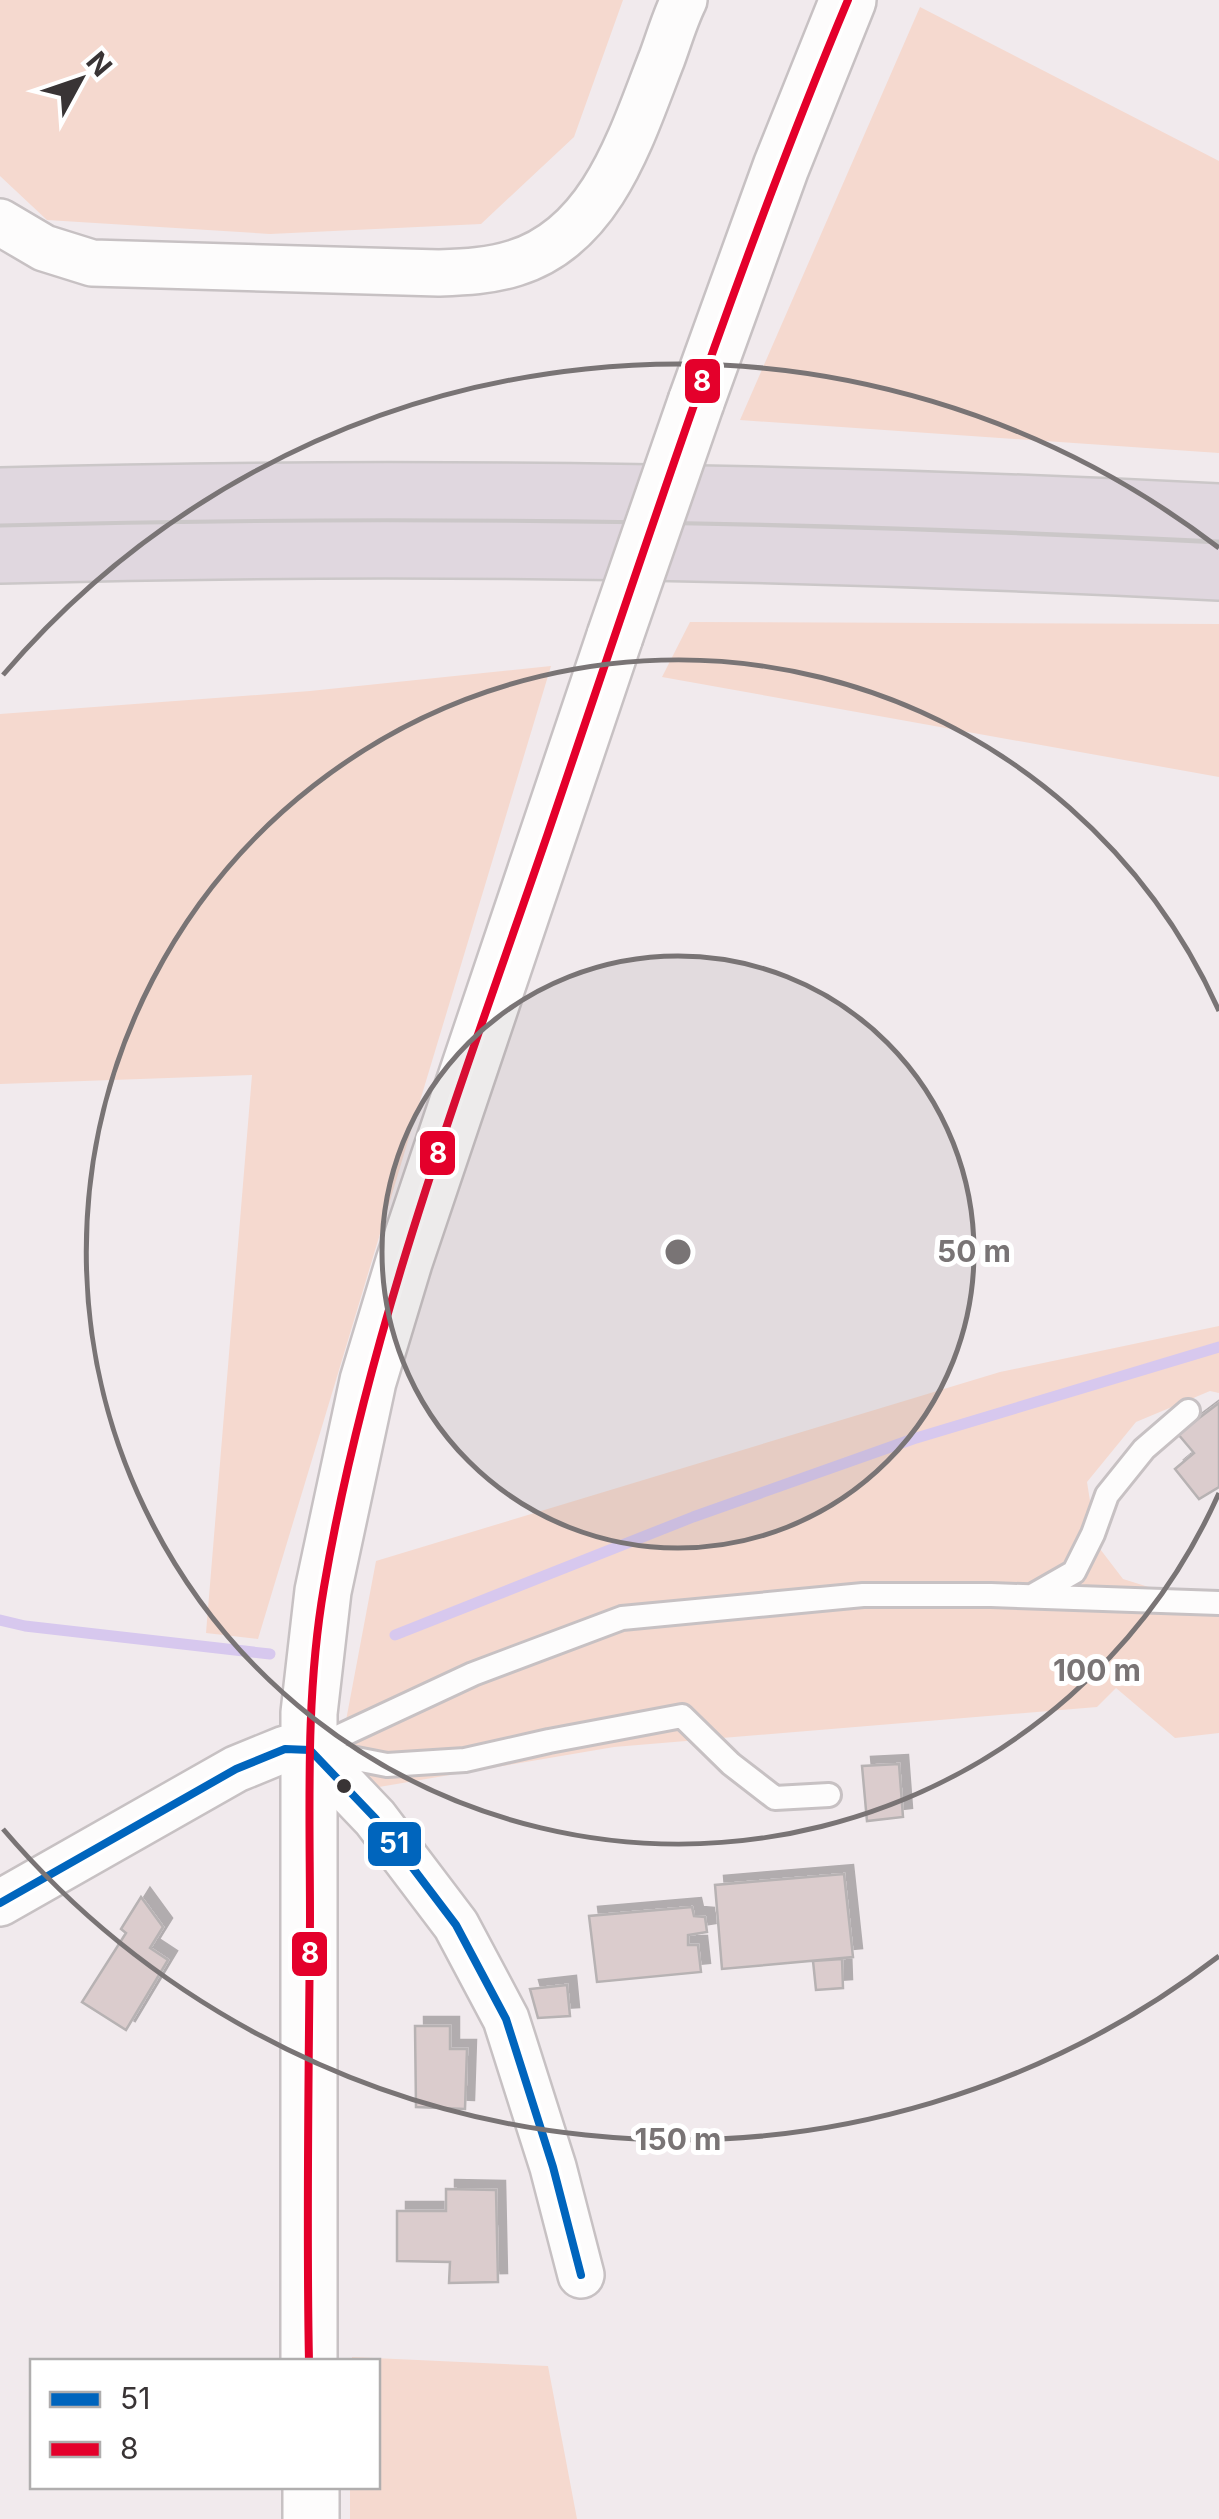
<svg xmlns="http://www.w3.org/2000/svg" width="1219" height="2519" font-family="Inter,sans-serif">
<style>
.green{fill:#f5d9cf}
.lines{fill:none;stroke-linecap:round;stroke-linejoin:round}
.stream{stroke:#d7c8ee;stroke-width:11}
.building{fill:#dbcccd;stroke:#b7b2b3;stroke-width:2.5;filter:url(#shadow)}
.service-casing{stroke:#c7c1c3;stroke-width:28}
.minor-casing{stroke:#c7c1c3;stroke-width:50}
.secondary-casing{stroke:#c7c1c3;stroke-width:60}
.motorway-casing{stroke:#cbc7c8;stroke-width:60}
.service{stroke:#fdfcfc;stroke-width:22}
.minor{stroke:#fdfcfc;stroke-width:45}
.secondary{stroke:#fdfcfc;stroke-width:55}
.motorway{stroke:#e0d7df;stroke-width:55}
.secondary-bridge-casing{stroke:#c7c1c3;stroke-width:60;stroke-linecap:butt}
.secondary-bridge{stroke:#fdfcfc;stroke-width:55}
.bus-1-casing{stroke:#fff;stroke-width:15}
.bus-2-casing{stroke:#fff;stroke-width:15}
.bus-1{stroke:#0065bd;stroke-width:8}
.bus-2{stroke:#e4002b;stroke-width:8}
.ring{fill:none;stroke:#797475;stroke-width:5}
.bus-dot{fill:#393435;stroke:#fff;stroke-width:4}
.centre{fill:#797475;stroke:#fff;stroke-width:5}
.ring-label{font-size:30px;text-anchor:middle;font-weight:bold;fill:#797475;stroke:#fff;stroke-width:10;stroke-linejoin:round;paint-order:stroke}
.line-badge{stroke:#fff;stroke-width:4}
.badge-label{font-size:28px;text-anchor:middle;font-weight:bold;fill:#fff}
</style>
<defs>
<filter id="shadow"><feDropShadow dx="9" dy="-9" stdDeviation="0" flood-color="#0004"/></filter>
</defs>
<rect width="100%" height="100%" fill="#f1eaed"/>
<path class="green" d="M0 0H623L574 137 481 224 270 234 47 220 0 176Z
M920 7 1219 161V453L740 420Z
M690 622 1219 624V777L662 677Z
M551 666 258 1639 206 1633 252 1075 0 1084V714L310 691Z
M1219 1326V1393L1210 1391 1136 1422 1087 1482 1097 1545 1123 1579 1187 1599 1219 1597V1733L1175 1738 1116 1688 1097 1707 614 1747 332 1795 376 1561 1000 1372Z
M352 2357 548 2366 577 2519H350V2487L378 2486V2362L352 2361Z"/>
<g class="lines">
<path class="stream" d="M0 1620 25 1626 270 1654
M395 1635 693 1517 913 1439 1219 1347"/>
</g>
<path class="building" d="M1219 1403V1487L1199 1499 1175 1469 1194 1453 1178 1434Z
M899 1764 903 1817 867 1821 862 1766Z
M844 1874 853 1957 722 1969 715 1885Z
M141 1897 163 1927 150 1948 168 1960 126 2030 82 2002 126 1933 121 1929Z
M692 1907 694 1916 705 1917 707 1932 688 1935V1945H698L701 1972 597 1982 589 1916Z
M842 1959 843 1988 816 1990 813 1961Z
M567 1985 570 2016 538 2018 530 1989Z
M415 2026H450V2049H467L465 2109 416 2107Z
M446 2189 496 2190 498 2282 449 2283 450 2262 397 2261V2211H446Z"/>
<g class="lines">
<defs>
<path id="service" d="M1032 1596 1074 1572 1093 1534 1107 1495 1144 1449 1188 1411
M829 1795 775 1798 731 1764 682 1716 549 1741 465 1760 387 1765 310 1750 473 1674 622 1618 863 1595H991L1219 1603"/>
<path id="minor" d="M0 222 44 248 92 263 439 273C465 272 490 271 515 263 603 236 632 134 662 58 669 39 675 18 684 0
M0 1903 236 1769 285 1749 310 1750 375 1818 456 1925 506 2019 553 2167 581 2275"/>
<path id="secondary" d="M696 402 781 167 848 0
M309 2362V1713L323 1591 368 1381 404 1262 615 636
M311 2486V2519"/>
<path id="motorway" d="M0 496C406 485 813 492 1219 512
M0 555C406 544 813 551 1219 572"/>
</defs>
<use href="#service" class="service-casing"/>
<use href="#minor" class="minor-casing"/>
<use href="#secondary" class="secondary-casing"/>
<use href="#motorway" class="motorway-casing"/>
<use href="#service" class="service"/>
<use href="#minor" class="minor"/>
<use href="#secondary" class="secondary"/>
<use href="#motorway" class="motorway"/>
<defs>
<path id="secondary-bridge" d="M615 636 696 402"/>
</defs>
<use href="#secondary-bridge" class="secondary-bridge-casing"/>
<use href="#secondary-bridge" class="secondary-bridge"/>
<defs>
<path id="bus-1" d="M0 1903 236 1769 285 1749 310 1750 375 1818 456 1925 506 2019 553 2167 581 2275"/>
<path id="bus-2" d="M309 2362C306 2214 309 2066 310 1919 310 1808 305 1697 324 1587 368 1328 463 1081 548 833 643 554 734 272 848 0"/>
</defs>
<use href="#bus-1" class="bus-1-casing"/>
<use href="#bus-2" class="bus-2-casing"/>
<use href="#bus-1" class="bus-1"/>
<use href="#bus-2" class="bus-2"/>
</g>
<circle cx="678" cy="1252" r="296" fill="#797475" fill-opacity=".12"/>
<g class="ring">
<circle cx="678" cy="1252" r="296"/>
<path d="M1219 1493A592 592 0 1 1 1219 1011"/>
<path d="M1219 1956A888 888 0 0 1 3 1829M3 675A888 888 0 0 1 1219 548"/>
</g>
<circle class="bus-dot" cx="344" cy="1786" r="9"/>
<circle cx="678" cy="1252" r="15" class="centre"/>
<g class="ring-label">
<text x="974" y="1262">50 m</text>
<text x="1097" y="1681">100 m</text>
<text x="678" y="2150">150 m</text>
</g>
<g class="line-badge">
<rect x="683" y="357" width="39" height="48" rx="10" fill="#e4002b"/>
<rect x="418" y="1129" width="39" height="48" rx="10" fill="#e4002b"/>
<rect x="366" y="1820" width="57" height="48" rx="10" fill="#0065bd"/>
<rect x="290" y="1930" width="39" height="48" rx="10" fill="#e4002b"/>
</g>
<g class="badge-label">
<text x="702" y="391">8</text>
<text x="438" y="1163">8</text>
<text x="394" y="1853">51</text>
<text x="310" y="1963">8</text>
</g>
<rect x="30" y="2359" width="350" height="130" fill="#ffffff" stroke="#b0aeae" stroke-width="2.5"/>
<rect x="50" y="2392" width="50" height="15" fill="#0065bd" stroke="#b0aeae" stroke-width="2.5"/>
<text x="120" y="2409" font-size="30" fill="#393435">51</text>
<rect x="50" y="2442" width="50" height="15" fill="#e4002b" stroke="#b0aeae" stroke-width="2.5"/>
<text x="120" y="2459" font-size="30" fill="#393435">8</text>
<g transform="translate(80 80) rotate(50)" stroke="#ffffff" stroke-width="8" paint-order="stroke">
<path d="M0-8L18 38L0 25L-18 38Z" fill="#393435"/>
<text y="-15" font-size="28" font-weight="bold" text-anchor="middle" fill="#393435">N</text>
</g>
</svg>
